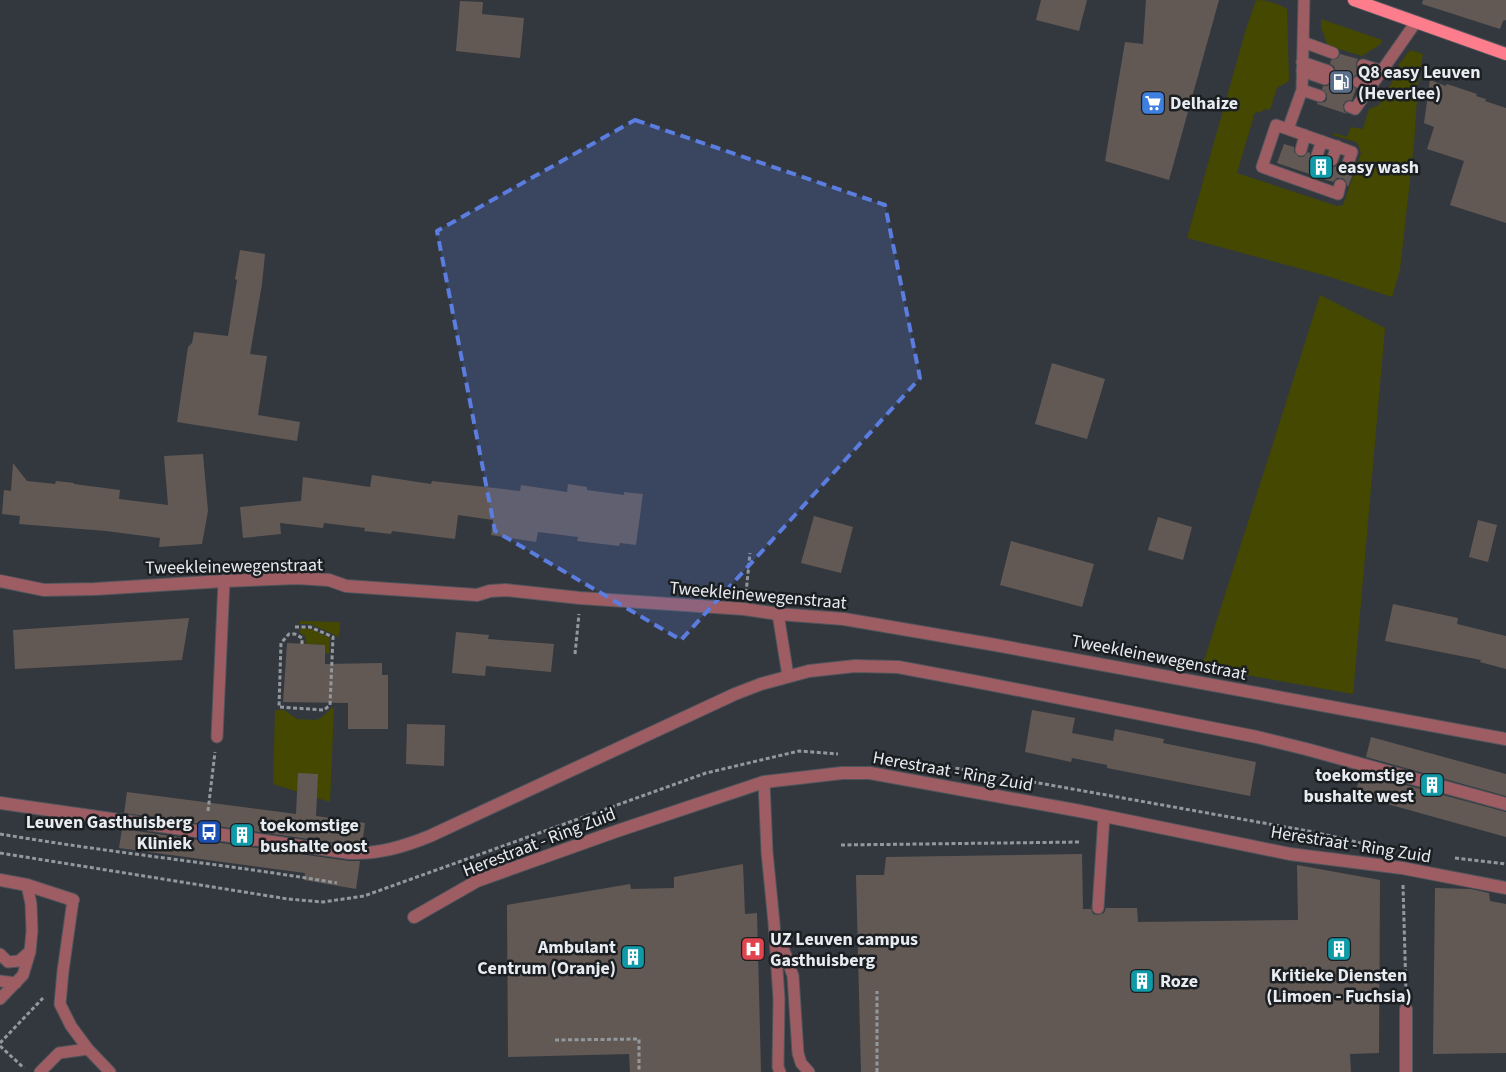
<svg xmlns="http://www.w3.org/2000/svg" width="1506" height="1072" font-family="'Source Sans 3',sans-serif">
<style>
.green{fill:#444800}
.building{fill:#625955}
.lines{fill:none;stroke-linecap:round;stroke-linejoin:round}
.lane-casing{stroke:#50555b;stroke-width:13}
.street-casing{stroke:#50555b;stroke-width:14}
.primary-casing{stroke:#50555b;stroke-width:14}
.path{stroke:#93989d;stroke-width:3;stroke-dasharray:4 2.5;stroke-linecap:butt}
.lane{stroke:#9d5d63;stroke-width:11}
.street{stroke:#9d5d63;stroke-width:12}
.primary{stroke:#fe7d8c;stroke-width:12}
.marked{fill:#5a7ddf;fill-opacity:0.2;stroke:#5a7ddf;stroke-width:4;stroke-dasharray:10 6;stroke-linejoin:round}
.labels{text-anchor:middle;stroke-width:5;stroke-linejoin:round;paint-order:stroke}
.poi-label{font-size:18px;font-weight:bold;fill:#e8ecf0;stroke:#1c1f22;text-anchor:start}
.street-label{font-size:18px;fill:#e8ecf0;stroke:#1c1f22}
</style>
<rect width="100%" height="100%" fill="#33383f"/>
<path class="green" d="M1256 0C1267 0 1278 3 1287 9L1289 81 1277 88 1270 110 1266 109 1258 113 1257 111 1253 116V119L1237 173 1337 206 1343 205 1361 153 1358 144 1356 142 1333 135 1334 133 1347 137 1351 127 1363 129 1369 109 1379 105 1395 77H1399L1401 72 1397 71 1399 64 1410 50 1423 54 1418 85 1414 144 1400 270 1392 297 1327 276 1187 238 1246 29Z
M1321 19 1382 40V42L1378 46 1362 56 1329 46 1327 44 1321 27Z
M1320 295 1385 328 1353 694 1202 667Z
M300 621 340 622 339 637 313 625 308 624H300Z
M299 629H311L330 638 329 653 325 654V645L305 644 306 637 299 632Z
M333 707 334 709 330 802 273 784 275 710H284L297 719 316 720 321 718Z"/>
<path class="building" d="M1041 0H1087L1079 31 1036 20Z
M1146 0H1219L1169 180 1105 161 1125 42 1143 44Z
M1423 0H1506V20L1503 21 1500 29 1422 4Z
M460 1 483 2 482 14 524 18 520 58 456 51Z
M1340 54 1358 59 1356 63V67L1361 72 1360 75H1356L1351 79V84L1356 89 1352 100 1346 101 1343 105 1344 111 1347 114 1317 104V103L1325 102 1327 99V94L1322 89 1323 86H1327L1332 82V77L1335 74V70L1334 66 1330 64 1331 60 1338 58Z
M1430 80 1446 86 1447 84 1477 94 1476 96 1486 99 1485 101 1506 108V223L1450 205 1464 161 1427 149 1434 127 1424 123Z
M1284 144 1294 147V152L1299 157H1303L1308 152 1310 153 1311 159 1315 162 1321 161 1324 158 1326 164 1330 167H1334L1340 163 1341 170 1345 173 1351 172 1355 168 1348 187 1345 180 1342 178H1337L1333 182 1277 163Z
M240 250 265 254 262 284 250 354 267 356 258 415 300 422 297 441 177 422 188 347 192 343 194 332 228 336 237 280 235 279Z
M1052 363 1105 379 1087 439 1035 424Z
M203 454 208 511 202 544 159 547 160 538 106 531 19 524 20 516 2 514 4 490 11 491 13 463 27 481 55 484 56 481 74 483V484L120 490 119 499 168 505 164 456Z
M372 475 431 484 432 481 520 491 521 485 567 492 568 484 587 487V490L624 495V492L643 494 636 545 620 543 619 546 577 541 578 537 538 532 536 542 491 535 493 520 458 515 455 539 392 531 391 534 364 531 365 528 324 523 323 528 280 523 281 534 243 538 240 507 301 501 303 477 370 487Z
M814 516 853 527 841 573 801 563Z
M1158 517 1192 527 1183 560 1148 550Z
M1478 520 1497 525 1488 562 1469 557Z
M1011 541 1094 564 1082 607 1000 585Z
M1393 604 1458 618 1457 624 1506 636V669L1480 662 1481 660 1385 641Z
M189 618 182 660 15 669 13 630Z
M456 632 489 635 488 639 554 644 551 672 486 666 485 676 452 673Z
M287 643 325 645V664L382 663V675H388V729H348V703L283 702Z
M1032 710 1075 718 1072 733 1113 741 1115 729 1164 739 1163 743 1256 762 1250 796 1107 768V765L1072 758 1071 762 1025 752Z
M407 724 445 725 444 766 406 764Z
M1371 737 1506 774V796L1366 757Z
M298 773 318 774 316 816 365 823 362 845H351L124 813 127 792 296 814Z
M1361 773 1506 812V837L1355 795Z
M122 829 349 861H360L356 889 304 880 305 873 119 848Z
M1082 854 1083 909H1091L1093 914 1098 915 1104 913 1106 908H1137L1138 922 1298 920 1297 865 1380 880 1379 1053 1350 1054 1351 1072H861L856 875H884L886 857Z
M743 864 745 914 757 913 761 1072H630L629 1054 508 1057 507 905 630 884 631 889 674 888V877Z
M1435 888 1471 889 1489 893 1490 901 1506 904V1053L1433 1054Z"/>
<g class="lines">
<defs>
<path id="lane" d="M1303 42 1333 53
M1302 62 1328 71
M1363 65 1382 71
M1302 71 1325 79
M1358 82 1371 86
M1302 90 1320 96
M1350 107 1355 109 1416 22
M1288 129 1302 90 1304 0
M1301 150 1305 135
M1317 155 1322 141
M1332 160 1337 146
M1340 185 1338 194 1262 167 1276 125 1352 152 1347 166
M778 614 788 676
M217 737 224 581
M764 782 767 852 774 923 779 999 778 1067 780 1072
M73 900 63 971 60 1004 71 1026 88 1049 110 1072
M1098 908 1104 816
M779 936 793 976 798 1053 801 1063 809 1072
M0 954 8 962 19 961 29 952
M0 981 16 983
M0 999 23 975 30 952 32 931 31 904 27 885
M40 1072 59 1053 88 1049"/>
<path id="street" d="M0 581 44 590 95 589 224 581 297 578 329 580 346 586 477 595 490 591 506 590 580 598 744 609 778 614 844 619 990 644 1506 739
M0 803 350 853C379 854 403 847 430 836L735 694 761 684 809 671 855 666 898 667 973 681 1257 737 1306 749 1506 804
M0 880 27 885 73 900
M414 917 477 881 617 831 764 782 842 773H870L1080 811 1290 854 1402 868 1506 888
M1406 1009V1072"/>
<path id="primary" d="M1354 0 1506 54"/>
</defs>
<use href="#lane" class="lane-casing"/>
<use href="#street" class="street-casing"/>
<use href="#primary" class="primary-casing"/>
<path class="path" d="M746 593 750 553
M295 627H310L333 637 330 705 324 710 279 707 281 643 289 634H295L302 638V644
M575 654 579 614
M949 767 1314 832 1365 844
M208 811 215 752
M0 834C112 853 225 864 337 883
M841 845 1080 842
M0 853 288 899 323 902 364 896 706 773 799 751 838 754
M1455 858 1506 864
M1403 885 1406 992
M555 1040 639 1039V1072
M0 1043 43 998
M0 1046 24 1068
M877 1072V991"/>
<use href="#lane" class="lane"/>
<use href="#street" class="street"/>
<use href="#primary" class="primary"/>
</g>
<path class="marked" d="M635 120 885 205 920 378 681 640 495 531 437 231Z"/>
<defs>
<symbol id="fuel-square" viewBox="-11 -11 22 22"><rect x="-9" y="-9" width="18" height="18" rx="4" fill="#5c6f8a" stroke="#1c1f22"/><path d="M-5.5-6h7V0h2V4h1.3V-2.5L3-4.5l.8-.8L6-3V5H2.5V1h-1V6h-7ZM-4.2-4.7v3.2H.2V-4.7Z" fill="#fff"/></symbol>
<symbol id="supermarket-square" viewBox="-11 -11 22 22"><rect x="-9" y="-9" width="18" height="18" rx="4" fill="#3f7fe0" stroke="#1c1f22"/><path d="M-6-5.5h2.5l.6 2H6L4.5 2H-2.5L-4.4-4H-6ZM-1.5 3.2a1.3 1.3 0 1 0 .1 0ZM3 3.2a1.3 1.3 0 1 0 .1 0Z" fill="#fff"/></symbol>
<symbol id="building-square" viewBox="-11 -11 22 22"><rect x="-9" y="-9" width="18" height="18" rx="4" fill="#0f9aa8" stroke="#1c1f22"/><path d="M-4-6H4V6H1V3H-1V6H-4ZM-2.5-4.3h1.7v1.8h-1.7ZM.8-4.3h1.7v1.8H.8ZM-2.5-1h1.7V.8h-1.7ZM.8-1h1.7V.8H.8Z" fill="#fff"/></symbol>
<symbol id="bus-square" viewBox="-11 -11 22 22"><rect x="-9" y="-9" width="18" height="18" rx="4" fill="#1a4fb4" stroke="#1c1f22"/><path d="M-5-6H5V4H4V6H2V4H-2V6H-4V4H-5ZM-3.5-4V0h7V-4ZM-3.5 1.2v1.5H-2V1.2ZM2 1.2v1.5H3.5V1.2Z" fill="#fff"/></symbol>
<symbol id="hospital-square" viewBox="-11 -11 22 22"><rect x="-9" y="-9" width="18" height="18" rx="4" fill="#e0444e" stroke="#1c1f22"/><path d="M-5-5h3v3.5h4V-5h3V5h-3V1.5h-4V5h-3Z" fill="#fff"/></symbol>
</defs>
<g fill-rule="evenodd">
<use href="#fuel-square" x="1327" y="68" width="28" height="28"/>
<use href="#supermarket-square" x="1139" y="89" width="28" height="28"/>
<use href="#building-square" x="1307" y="153" width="28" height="28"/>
<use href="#building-square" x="1418" y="771" width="28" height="28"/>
<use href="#bus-square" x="195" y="818" width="28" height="28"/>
<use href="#building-square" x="228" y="821" width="28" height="28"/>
<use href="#hospital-square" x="739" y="935" width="28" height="28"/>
<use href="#building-square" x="1325" y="935" width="28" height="28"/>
<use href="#building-square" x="619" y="943" width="28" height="28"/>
<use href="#building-square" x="1128" y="967" width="28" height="28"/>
</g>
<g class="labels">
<g class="poi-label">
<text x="1358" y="78">Q8 easy Leuven<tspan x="1358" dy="21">(Heverlee)</tspan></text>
<text x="1170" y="109">Delhaize</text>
<text x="1338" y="173">easy wash</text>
<text x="1414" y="781" text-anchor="end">toekomstige<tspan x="1414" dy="21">bushalte west</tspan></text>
<text x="192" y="828" text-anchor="end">Leuven Gasthuisberg<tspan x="192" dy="21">Kliniek</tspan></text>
<text x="260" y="831">toekomstige<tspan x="260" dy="21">bushalte oost</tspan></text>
<text x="770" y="945">UZ Leuven campus<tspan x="770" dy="21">Gasthuisberg</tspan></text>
<text x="616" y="953" text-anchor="end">Ambulant<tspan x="616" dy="21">Centrum (Oranje)</tspan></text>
<text x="1339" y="981" text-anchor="middle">Kritieke Diensten<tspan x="1339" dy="21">(Limoen - Fuchsia)</tspan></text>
<text x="1160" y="987">Roze</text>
</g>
<g class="street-label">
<text transform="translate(234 566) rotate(-1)" y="6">Tweekleinewegenstraat</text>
<text transform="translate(758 595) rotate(5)" y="6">Tweekleinewegenstraat</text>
<text transform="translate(1159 657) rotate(11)" y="6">Tweekleinewegenstraat</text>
<text transform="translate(953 771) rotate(10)" y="6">Herestraat - Ring Zuid</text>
<text transform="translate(539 842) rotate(-21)" y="6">Herestraat - Ring Zuid</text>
<text transform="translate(1351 844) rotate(9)" y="6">Herestraat - Ring Zuid</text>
</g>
</g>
</svg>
